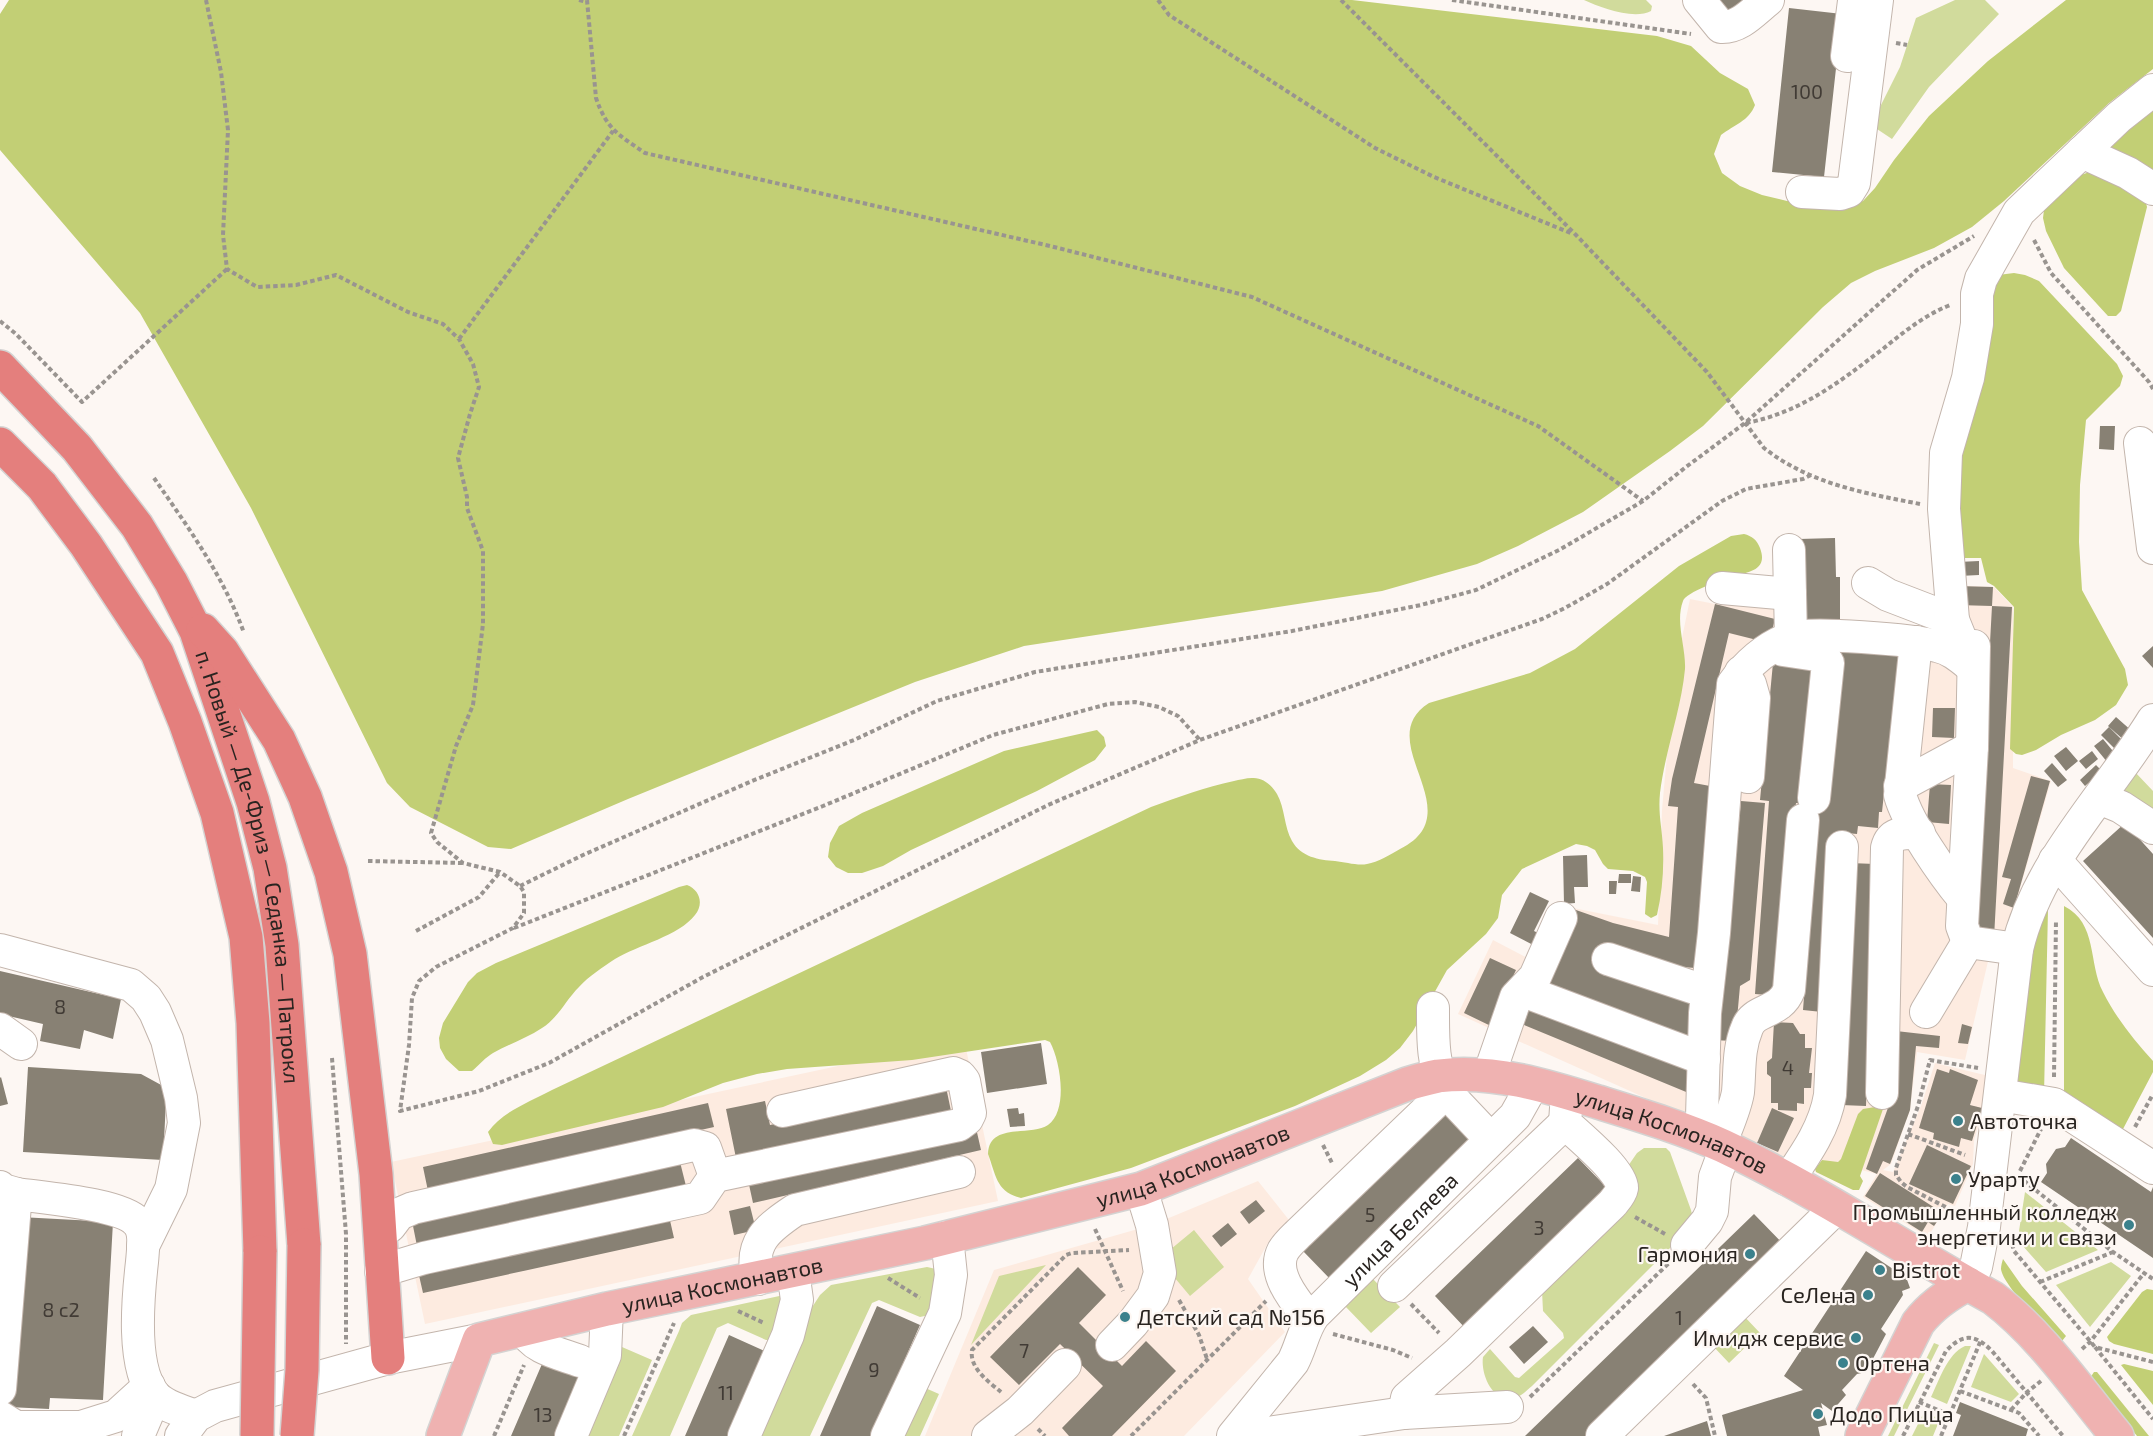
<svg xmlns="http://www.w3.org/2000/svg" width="2153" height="1436" font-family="'Exo 2',sans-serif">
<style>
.built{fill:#fdebe0}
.green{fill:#d1db9c}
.forest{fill:#c2cf75}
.building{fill:#888174}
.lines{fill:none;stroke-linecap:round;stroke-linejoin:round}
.minor-casing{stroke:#c3b5ac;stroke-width:34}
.major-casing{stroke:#d4d3d2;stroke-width:36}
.highway-casing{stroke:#d4d3d2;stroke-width:36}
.path{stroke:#999490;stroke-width:4;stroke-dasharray:4.5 3;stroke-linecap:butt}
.minor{stroke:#fff;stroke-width:32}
.major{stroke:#efb2b1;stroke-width:33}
.highway{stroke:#e47f7d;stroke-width:33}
.highway-bridge-casing{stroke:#d4d3d2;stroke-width:36;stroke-linecap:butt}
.highway-bridge{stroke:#e47f7d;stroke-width:33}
.poi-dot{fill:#3b818c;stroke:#fdf7f3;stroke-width:2}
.labels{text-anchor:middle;stroke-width:4.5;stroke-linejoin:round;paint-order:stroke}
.number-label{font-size:20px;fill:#413b35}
.street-label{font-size:22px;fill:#292420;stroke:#fdf7f3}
.poi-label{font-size:22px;fill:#292420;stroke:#fdf7f3;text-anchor:start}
</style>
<rect width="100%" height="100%" fill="#fdf7f3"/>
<path class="built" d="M1952 585 1994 587 2013 607V768L2051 781 2014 910 2001 939 1993 940 1965 1060 1917 1052 1910 1110 1891 1164 1883 1170 1893 1172 1921 1106 1935 1063 1993 1077 1974 1140 1973 1164 1955 1206 1948 1204 1928 1237 1863 1197 1877 1174 1822 1160H1784L1458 1014 1493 940 1541 965 1573 908 1658 925 1662 810 1674 677 1690 599 1715 604 1780 606 1796 628 1945 638Z
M964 1039 998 1201 425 1324 391 1162Z
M1258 1181 1289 1220 1269 1241 1248 1279 1285 1332 1184 1436H925L994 1270 1152 1225Z"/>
<path class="green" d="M1584 0H1646L1652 6 1651 11C1634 20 1601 8 1584 0Z
M1955 0H1985L1999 14 1929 87 1892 139 1871 125 1900 67 1916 18Z
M2135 772 2153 791V810L2120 789Z
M1644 1148H1666L1670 1152 1691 1210 1693 1219 1686 1232 1532 1386C1528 1389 1525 1393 1521 1395 1497 1411 1480 1377 1483 1357L1490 1349 1515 1377 1519 1378 1564 1338 1563 1333 1543 1311 1542 1291 1637 1153Z
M2025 1192 2098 1250 2046 1272 2022 1245 2019 1231Z
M1194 1230 1224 1267 1190 1296 1159 1259Z
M2111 1262 2131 1276 2090 1327 2056 1285Z
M1046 1265 971 1345 999 1276Z
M927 1267 936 1269 929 1315 920 1317 879 1300 872 1303 810 1436H756L809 1312 820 1295 831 1285Z
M1373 1279 1400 1307 1371 1333 1345 1306Z
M784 1295 777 1340H766L728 1323 717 1328 670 1436H632L679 1331 682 1323 691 1315Z
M1743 1315 1760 1333 1729 1363 1712 1345Z
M1934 1343 1939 1345 1894 1436H1888Z
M1965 1346H1971L1947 1404 1931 1397C1939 1381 1947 1354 1965 1346Z
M622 1347 652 1360 619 1436H582Z
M1984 1354 2019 1394 2011 1402 1971 1387Z
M923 1387 939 1394 920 1436H902Z
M1924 1412 1940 1419 1933 1436H1912Z"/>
<path class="forest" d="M9 0H1352L1657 36 1691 46 1720 73 1748 89 1755 105C1749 121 1734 125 1721 135L1714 154 1722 173 1740 186 1762 195 1787 201 1845 206 1863 201 1875 188 1894 160 1929 116 1988 61 2066 0H2153V69L2109 103 2004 201 1972 227 1934 248 1875 271 1851 283 1823 307 1703 426 1670 451 1583 512 1518 546 1477 564 1382 591 1024 646 915 682 628 799 511 849 488 847 410 807 387 783 251 508 140 313 0 150V14Z
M2153 110V173L2114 153 2111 147 2134 125Z
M2095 170 2146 203 2147 207 2121 311 2116 316H2108L2064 268 2046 231 2043 218 2044 210 2070 184 2081 175Z
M2014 273 2025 275 2039 281 2117 364 2123 376 2120 386 2086 420 2080 485 2079 542 2082 590 2125 669 2128 685 2116 705 2095 720 2061 735 2036 750 2022 755 2016 754 2010 749 2014 607 1994 586 1987 582 1981 558H1960L1951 511 1983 323 1998 275Z
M1744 534C1752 536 1757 540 1760 548 1769 572 1746 572 1731 577 1722 580 1686 592 1683 601 1675 622 1686 647 1685 669 1681 711 1665 751 1660 793 1658 814 1662 828 1663 848 1664 871 1662 893 1657 915L1651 918 1645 914 1647 882 1645 877 1633 871 1608 869 1603 864 1595 850 1587 846 1576 844 1522 869 1502 895 1498 918 1486 934 1447 970 1413 1031 1400 1048 1386 1060 1360 1076 1295 1106 1131 1168 1021 1198C996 1192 996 1175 988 1154 989 1122 1031 1137 1048 1125 1069 1110 1060 1060 1050 1042L1045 1040 912 1060 787 1069 757 1074 723 1083 663 1107 502 1145 493 1144 488 1132C503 1111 530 1102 552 1090L1151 807C1179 797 1205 787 1234 781 1239 780 1246 778 1252 778 1262 777 1272 785 1277 794 1285 808 1284 827 1292 841 1301 857 1319 860 1335 861 1345 862 1358 866 1367 864 1378 862 1390 855 1400 849 1474 812 1369 741 1429 703L1530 673 1575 649 1679 566 1731 536Z
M1097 730 1104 737 1106 746 1095 760 1037 791 911 850 883 866 862 873H848L836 867 828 857 830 843 839 826 862 813 1004 751Z
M687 885C700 890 704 904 695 915 679 936 638 945 615 959 603 967 589 976 579 987 566 1000 558 1018 542 1028 527 1038 509 1044 493 1053 486 1057 479 1065 472 1071H459L446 1059 440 1048 439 1038 443 1023 468 982 477 973 496 963 679 887Z
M2064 906C2098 923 2088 963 2103 992 2116 1018 2134 1040 2153 1061V1072L2123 1129 2117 1132 2064 1098Z
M2048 909 2044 1095 2017 1082V1065C2021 1032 2026 929 2048 909Z
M1881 1106 1883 1109 1860 1176 1863 1181 1859 1190H1853L1816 1172 1815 1169 1822 1160 1838 1162 1841 1159 1858 1114 1863 1109Z
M2003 1259 2022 1286 2066 1336 2062 1341 2059 1342C2047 1328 2003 1286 2001 1269 2001 1266 2002 1262 2003 1259Z
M2147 1289 2153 1290V1354L2114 1344 2109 1341 2107 1337 2142 1292Z
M2124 1364 2153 1371V1405L2121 1365Z
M2094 1372H2097L2149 1436H2137L2090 1378Z"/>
<path class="building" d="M1716 0H1750L1729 17Z
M1789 8 1842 14 1824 177 1772 172Z
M2100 426H2115L2114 450 2099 449Z
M1835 538 1836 577H1840V622H1798L1799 539Z
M1979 561V575L1959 576 1958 562Z
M1957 586 1993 587 1992 606 2012 607 1994 938 1974 937 1992 606 1957 605Z
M1715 604 1775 619 1769 643 1729 633 1694 783 1710 786 1695 968 1646 964 1638 952 1606 944 1701 999 1685 1042 1546 992 1576 910 1613 923 1669 937 1678 807 1668 806 1672 779Z
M1841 646 1899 651 1882 812H1879L1878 828 1858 826 1857 834 1836 832 1822 1012 1803 1010 1820 786 1827 782Z
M2153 646V668L2142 656Z
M1773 663 1816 668 1803 804 1796 803 1781 996 1755 994 1769 801 1760 800Z
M1933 708H1955L1954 738 1932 737Z
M2116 717 2133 732 2125 741 2108 726Z
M2109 727 2125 743 2117 751 2101 735Z
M2103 739 2117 756 2108 763 2094 746Z
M2066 747 2078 761 2066 771 2054 756Z
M2092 751 2098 759 2086 769 2079 761Z
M2052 763 2067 780 2058 787 2044 771Z
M2096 765 2102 771 2085 786 2080 780Z
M2031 776 2050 781 2014 908 2003 904 2011 879 2002 877Z
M1930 784 1951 785 1949 824 1927 822Z
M1741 801 1765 803 1750 980 1740 986 1735 1041 1711 1040 1726 965Z
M2125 823 2153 854V938L2083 861Z
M1587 855 1588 887H1574L1575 903 1564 904 1563 856Z
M1850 863 1875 864 1866 1106 1841 1105Z
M1619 874H1631V883H1618Z
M1633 876 1641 877 1640 892 1631 891Z
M1609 881H1617L1616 894H1609Z
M1530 892 1549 901 1534 931 1542 935 1537 947 1510 933Z
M1490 958 1516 970 1497 1010 1495 1028 1464 1013Z
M0 971 121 999 113 1039 84 1030 80 1049 40 1041 43 1024 0 1014Z
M1526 1000 1700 1073 1691 1094 1517 1022Z
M1774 1022 1793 1023 1800 1034H1805V1048H1812L1809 1073H1812L1811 1088H1804V1104L1797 1103V1111L1778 1110V1103H1771V1077L1767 1074V1062L1772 1058Z
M1962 1024 1972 1027 1968 1044 1958 1043Z
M1896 1031 1940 1036 1939 1048 1916 1046 1910 1110 1890 1164 1883 1161 1877 1174 1866 1169 1889 1105Z
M1041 1043 1047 1084 987 1093 981 1052Z
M28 1067 141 1074 163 1086 166 1101 163 1160 23 1152Z
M1937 1069 1949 1073 1950 1069 1978 1080 1970 1105 1982 1108 1972 1141 1961 1138 1959 1147 1933 1139 1934 1133 1919 1128Z
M1 1077 8 1104 0 1106V1078Z
M946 1087 951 1111 736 1158 726 1109 765 1101 770 1125Z
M708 1103 714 1127 428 1191 423 1167Z
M1018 1108 1019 1114 1024 1113 1025 1126 1010 1127 1007 1109Z
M1772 1108 1794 1118 1778 1152 1757 1143Z
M1445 1111 1476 1142 1333 1282 1302 1250Z
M976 1128 981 1150 753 1203 748 1180Z
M2071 1138 2151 1192 2153 1187V1258L2041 1182 2047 1173 2046 1164 2056 1149 2065 1147Z
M1927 1145 1971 1166 1953 1204 1909 1184Z
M1578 1158 1611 1192 1467 1330 1435 1296Z
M680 1162 686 1186 417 1246 412 1221Z
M1880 1173 1943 1213 1934 1226 1928 1222 1922 1232 1865 1196Z
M1256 1200 1265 1211 1249 1224 1240 1212Z
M750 1206 756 1230 734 1235 729 1211Z
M1754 1214 1785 1246 1589 1436H1525Z
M669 1216 674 1238 423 1293 418 1271Z
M20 1217 113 1222 103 1400 50 1398 49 1409 9 1407Z
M1228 1223 1237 1234 1221 1247 1212 1236Z
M1866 1251 1896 1271 1897 1277 1905 1274 1910 1288 1902 1291 1903 1295 1881 1329 1886 1334 1866 1372 1857 1374 1842 1390 1846 1395 1832 1411 1821 1403 1827 1425 1818 1427 1820 1436H1727L1722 1415 1803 1390 1784 1376Z
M1078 1267 1106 1295 1079 1323 1122 1366 1146 1341 1176 1371 1112 1436H1069L1062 1428 1103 1386 1060 1344 1019 1385 990 1357Z
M877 1306 920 1325 871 1436H820Z
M1533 1326 1548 1342 1524 1364 1509 1347Z
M729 1335 767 1352 730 1436H685Z
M545 1357 584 1373 558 1436H511Z
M1960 1402 2028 1429 2026 1436H1953L1961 1415 1956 1413Z
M1707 1421 1711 1436H1664Z"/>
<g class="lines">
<defs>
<g id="minor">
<path d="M1699 0 1721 27C1740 28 1754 11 1768 0"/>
<path d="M1847 56 1854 1"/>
<path d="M2082 152 2128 173 2153 189"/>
<path d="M1802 192 1840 194 1849 191 1854 183 1877 0"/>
<path d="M2140 443 2153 548"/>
<path d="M1789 550 1791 638"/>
<path d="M1868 583 1888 595 1953 620"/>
<path d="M1722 588 1790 594"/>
<path d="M1916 642 1900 795C1908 824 1944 875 1963 898"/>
<path d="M1974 646 1972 747 1962 926 1968 942 2017 949"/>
<path d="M1783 650 1823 656 1828 663 1814 798"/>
<path d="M1972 667 1953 620 1944 509 1946 453 1968 378 1977 324V294L1981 279 2019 212 2119 117 2153 90"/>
<path d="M1741 672 1750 684 1754 698 1748 777"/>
<path d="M1900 786 1972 747"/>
<path d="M2099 798 2121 807 2153 828"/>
<path d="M2055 860 2153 970"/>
<path d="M0 950 131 985 146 998 155 1012 167 1040 181 1098 184 1123 171 1189 143 1246"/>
<path d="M1608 959 1707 992"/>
<path d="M1534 995 1704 1059"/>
<path d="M1926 1012 1968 942"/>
<path d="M0 1029 21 1044"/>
<path d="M1489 1075 1516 997 1535 977 1561 918"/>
<path d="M1446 1092 1481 1129"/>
<path d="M1882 1093 1887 848C1891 831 1905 833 1919 833"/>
<path d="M2000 1095 2054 1104 2153 1168"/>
<path d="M1697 1135 1702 1117 1705 1013 1714 933 1733 684C1747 664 1767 647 1790 638 1810 631 1914 640 1937 646 1951 649 1961 658 1972 667"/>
<path d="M1720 1145C1726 1128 1735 1110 1738 1092 1740 1070 1738 1049 1747 1028 1754 1008 1780 1014 1789 990L1803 820"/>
<path d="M1788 1180C1806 1154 1825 1127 1830 1095L1842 847"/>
<path d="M0 1187 3 1190 17 1194C43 1198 121 1204 137 1222 146 1231 143 1250 142 1262 138 1297 131 1368 155 1396 165 1407 183 1411 196 1416"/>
<path d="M381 1232 390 1226 399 1214 413 1208 694 1145 705 1148 715 1176"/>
<path d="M1687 1245 1707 1221 1712 1211 1715 1177 1726 1147"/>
<path d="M381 1271 424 1258 700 1198 715 1176 959 1125 967 1119 970 1113 964 1081 960 1076 953 1073 783 1111"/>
<path d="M758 1279C748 1243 768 1228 795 1210L959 1172"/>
<path d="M1968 1284 1976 1267 1984 1227 2017 949C2038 861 2107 795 2153 720"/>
<path d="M1394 1286 1565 1123"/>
<path d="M1310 1320C1297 1303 1271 1274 1283 1251 1287 1244 1294 1238 1299 1233L1446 1092C1432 1066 1433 1037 1433 1008"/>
<path d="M524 1329C532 1349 562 1354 580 1361"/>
<path d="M1112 1345 1133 1323 1153 1296 1160 1273 1152 1225 1141 1189"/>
<path d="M0 1389 15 1205 17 1194"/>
<path d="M1404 1413 1407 1398 1458 1353 1612 1204C1616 1199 1621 1194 1622 1188 1623 1172 1578 1135 1565 1123L1567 1093"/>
<path d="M0 1417 16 1427H81L116 1416 149 1386"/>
<path d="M138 1436 155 1396"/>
<path d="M181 1436 196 1416 215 1406 388 1358 479 1340"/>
<path d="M571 1436 605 1355 607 1309"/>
<path d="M744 1436 788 1335 797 1300 793 1271"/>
<path d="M887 1436 945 1313 951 1275 947 1237"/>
<path d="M988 1436 1020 1411 1065 1365"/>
<path id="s1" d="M1233 1436 1293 1362C1301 1347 1304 1328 1314 1315L1515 1116 1533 1084"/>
<path d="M1248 1436 1404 1413 1507 1407"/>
<path d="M1602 1436 1837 1207"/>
</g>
<g id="major">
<path id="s2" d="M443 1436 479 1340 607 1309 925 1243 1141 1189 1407 1084C1417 1081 1428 1078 1438 1076 1493 1069 1547 1086 1598 1102 1640 1115 1683 1128 1723 1146 1816 1190 1902 1248 1993 1298 2042 1335 2078 1389 2117 1436"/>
<path d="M1862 1436 1918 1323C1932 1305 1948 1294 1968 1284"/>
</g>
<g id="highway">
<path id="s3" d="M0 367 77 448 137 526 171 582 196 631 253 802 270 868 282 945 304 1245"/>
<path d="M0 444 42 486 86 545 157 653 185 722 217 813 246 937 253 1023 260 1252"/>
<path d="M203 630 222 651 279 740 305 797 331 872 350 954 376 1174 388 1358"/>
</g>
</defs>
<use href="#minor" class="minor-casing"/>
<use href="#major" class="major-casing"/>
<use href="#highway" class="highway-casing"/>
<path class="path" d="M206 0 221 72 228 130 223 235 227 269 257 287 296 285 336 275 408 312 443 324 459 339 473 364 479 387 470 414 458 458 467 497V508L483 551V624L473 705 456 746 431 833 437 842 463 863 500 872 520 886 524 892V913L513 928 436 967 419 981 412 998 409 1045 400 1111 479 1091 549 1063 703 977 1048 805 1200 740 1542 619 1565 608 1607 584 1722 501 1746 489 1803 479 1811 475
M579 0 587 2
M587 0 596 98C607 130 619 135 645 153L1050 246 1252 297 1538 426 1643 501
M1158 0 1169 15 1375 148 1434 177 1573 234
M1341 0 1576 235 1707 372 1764 448C1810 484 1864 493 1920 504
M1452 0 1691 34
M1896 43 1907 45
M2034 240 2051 273 2149 382 2153 389
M0 321 16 334 82 402 227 269
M459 339 613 131
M1746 423C1800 413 1841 381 1884 348 1905 331 1925 315 1950 305
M154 478C188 527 224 577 244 633
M368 861 462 863
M520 886 583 855 752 781 854 740 937 701 1035 672 1292 631 1421 605 1476 590 1559 550 1643 501 1686 467 1745 423 1917 270 1974 236
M514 928 823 806 993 735 1108 704 1135 702 1159 707 1178 716 1200 740
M416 931 479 897 500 872
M332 1058 346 1234V1344
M2054 1077 2056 920
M2135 1127 2153 1094
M1908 1134 1965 1155
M1323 1145 1333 1165
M2020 1171 2041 1129
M2018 1176 2113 1252 2153 1279
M1959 1214 1907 1187 1901 1182 1896 1175V1168L1918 1106 1930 1060 1978 1068
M1635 1217 1665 1234
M1095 1229 1123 1291
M2010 1237 2014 1251 2095 1347
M888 1278 920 1298
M2040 1282 2113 1252
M1179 1300 1199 1335 1207 1359
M1411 1304 1439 1333
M738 1311 764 1323
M1333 1334 1393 1350 1412 1358
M2082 1349 2090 1342 2144 1273
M2153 1362 2095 1347 2153 1419
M1693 1384 1706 1398 1715 1436
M1960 1391 2019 1413 2039 1436
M1001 1392C989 1382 969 1368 972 1350L1066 1255 1072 1253 1129 1250
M1530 1397 1669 1263
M1919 1402 1950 1415
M2011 1410 2027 1392 2041 1381
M1038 1429 1045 1436
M494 1436 524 1365
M624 1436 674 1323
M1131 1436 1266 1301
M1903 1436 1946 1351C1963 1333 1975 1334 1992 1351L2063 1436
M1941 1436 1981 1340"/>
<use href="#minor" class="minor"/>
<use href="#major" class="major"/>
<use href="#highway" class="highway"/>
<defs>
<path id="highway-bridge" d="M257 1436 260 1252
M297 1436 302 1370 304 1245"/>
</defs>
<use href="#highway-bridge" class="highway-bridge-casing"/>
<use href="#highway-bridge" class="highway-bridge"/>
</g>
<g class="poi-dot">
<circle cx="1958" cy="1121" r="6"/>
<circle cx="1956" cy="1179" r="6"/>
<circle cx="2129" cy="1225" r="6"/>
<circle cx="1750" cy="1254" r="6"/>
<circle cx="1880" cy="1270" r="6"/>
<circle cx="1868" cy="1295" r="6"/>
<circle cx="1125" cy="1317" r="6"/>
<circle cx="1856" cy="1338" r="6"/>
<circle cx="1843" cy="1363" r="6"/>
<circle cx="1818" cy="1414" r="6"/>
</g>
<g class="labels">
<g class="number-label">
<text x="1807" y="99">100</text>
<text x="60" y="1014">8</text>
<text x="1788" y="1075">4</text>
<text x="1370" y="1222">5</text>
<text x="1539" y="1235">3</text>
<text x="61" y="1317">8 с2</text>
<text x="1679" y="1325">1</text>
<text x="1024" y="1358">7</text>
<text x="874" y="1377">9</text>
<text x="726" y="1400">11</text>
<text x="543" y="1422">13</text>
</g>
<g class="street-label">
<text dy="8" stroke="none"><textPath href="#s3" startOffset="574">п. Новый — Де-Фриз — Седанка — Патрокл</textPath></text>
<text dy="8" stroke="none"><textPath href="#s2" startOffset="1342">улица Космонавтов</textPath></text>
<text dy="8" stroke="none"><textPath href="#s2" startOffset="838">улица Космонавтов</textPath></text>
<text dy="8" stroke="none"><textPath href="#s1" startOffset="268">улица Беляева</textPath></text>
<text dy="8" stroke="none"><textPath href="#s2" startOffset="352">улица Космонавтов</textPath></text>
</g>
<g class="poi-label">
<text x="1970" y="1129">Автоточка</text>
<text x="1968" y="1187">Урарту</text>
<text x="2117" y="1220" text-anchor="end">Промышленный колледж<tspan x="2117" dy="25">энергетики и связи</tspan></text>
<text x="1738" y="1262" text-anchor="end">Гармония</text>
<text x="1892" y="1278">Bistrot</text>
<text x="1856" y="1303" text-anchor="end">СеЛена</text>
<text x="1137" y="1325">Детский сад №156</text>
<text x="1844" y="1346" text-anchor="end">Имидж сервис</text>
<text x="1855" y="1371">Ортена</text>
<text x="1830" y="1422">Додо Пицца</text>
</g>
</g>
</svg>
